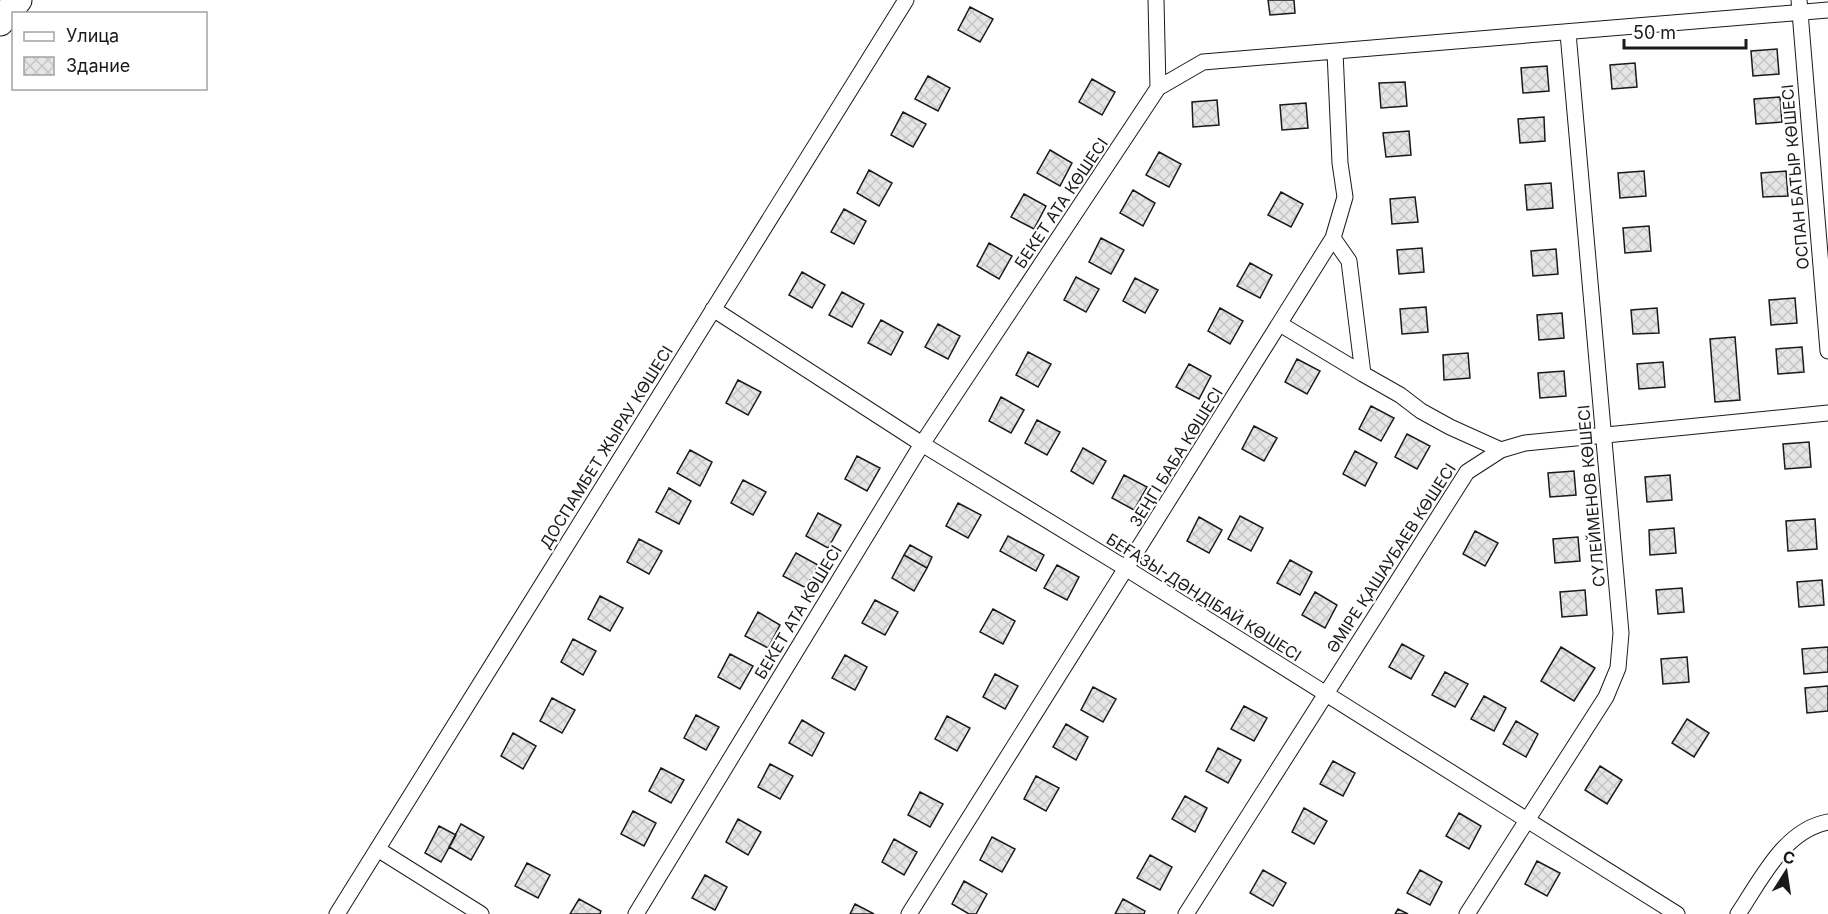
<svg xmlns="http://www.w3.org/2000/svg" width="1828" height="914" font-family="Inter,sans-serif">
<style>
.building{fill:url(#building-cross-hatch);stroke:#1a1a1a;stroke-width:1.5}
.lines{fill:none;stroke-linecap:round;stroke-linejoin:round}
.street-casing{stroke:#1a1a1a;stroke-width:17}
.highway-casing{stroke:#1a1a1a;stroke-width:29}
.street{stroke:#fff;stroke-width:15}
.highway{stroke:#fff;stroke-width:27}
.labels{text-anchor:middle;stroke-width:4.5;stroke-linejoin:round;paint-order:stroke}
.street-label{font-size:16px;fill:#1a1a1a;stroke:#fff}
</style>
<defs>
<pattern id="building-cross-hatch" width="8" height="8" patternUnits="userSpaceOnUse" patternTransform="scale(1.5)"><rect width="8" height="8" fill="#e6e6e6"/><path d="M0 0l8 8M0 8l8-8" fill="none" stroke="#c5c5c5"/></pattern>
</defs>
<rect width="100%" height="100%" fill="#fff"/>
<path class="building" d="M1268 0H1294L1295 13 1270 15Z
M970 7 993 19 980 42 958 30Z
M1777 49 1779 74 1753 76 1751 51Z
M1635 63 1637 87 1612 89 1610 65Z
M1547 66 1549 91 1523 93 1521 68Z
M928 76 950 88 938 111 915 99Z
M1092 79 1115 92 1102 115 1079 102Z
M1405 82 1407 106 1381 108 1379 83Z
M1780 97 1782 122 1756 124 1754 99Z
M1217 100 1219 125 1193 127 1192 102Z
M1306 103 1308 128 1282 130 1280 105Z
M903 112 926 124 913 147 891 135Z
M1544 117 1545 141 1520 143 1518 119Z
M1409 131 1411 155 1386 157 1383 133Z
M1050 150 1072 163 1060 186 1037 173Z
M1159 152 1181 164 1169 187 1146 175Z
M869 170 892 183 879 206 857 193Z
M1644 171 1646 196 1620 198 1618 173Z
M1786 171 1788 196 1763 197 1761 173Z
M1551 183 1553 208 1527 210 1525 185Z
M1133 190 1155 203 1143 226 1120 213Z
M1281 192 1303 204 1291 227 1268 215Z
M1024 194 1046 206 1034 229 1011 217Z
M1415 197 1418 222 1392 224 1390 199Z
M844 209 866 221 854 244 831 232Z
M1649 226 1651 251 1625 253 1623 228Z
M1101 238 1124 250 1111 274 1089 262Z
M989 243 1012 256 999 279 977 266Z
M1422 248 1424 272 1399 274 1397 250Z
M1556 249 1558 274 1533 276 1531 251Z
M1250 263 1272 275 1260 298 1237 286Z
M802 272 825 285 812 308 789 295Z
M1076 277 1099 289 1086 312 1064 300Z
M1135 278 1158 290 1145 313 1123 301Z
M842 292 864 304 852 327 829 315Z
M1795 298 1797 323 1771 325 1769 300Z
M1426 307 1428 332 1402 334 1400 309Z
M1220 308 1243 321 1230 344 1208 331Z
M1657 308 1659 333 1633 334 1631 310Z
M1562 313 1564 338 1539 340 1537 315Z
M881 320 903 332 891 355 868 343Z
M938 324 960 336 948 359 925 347Z
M1735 337 1740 400 1715 402 1710 339Z
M1802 347 1804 372 1778 374 1776 349Z
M1028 352 1051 364 1038 387 1016 375Z
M1468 353 1470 378 1444 380 1443 355Z
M1297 359 1320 371 1307 394 1285 382Z
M1663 362 1665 387 1639 389 1637 364Z
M1189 364 1211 376 1199 399 1176 387Z
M1564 371 1566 396 1540 398 1538 373Z
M738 380 761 392 748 415 726 403Z
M1001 397 1024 410 1011 433 989 421Z
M1371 406 1394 418 1381 441 1359 429Z
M1037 420 1060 432 1047 455 1025 443Z
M1254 426 1277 438 1264 461 1242 449Z
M1407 434 1430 446 1417 469 1395 457Z
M1809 442 1811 467 1785 469 1783 444Z
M1083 448 1106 461 1093 484 1071 471Z
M690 450 712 462 700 486 677 473Z
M1355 451 1377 463 1365 486 1343 474Z
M857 456 880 468 867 491 845 479Z
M1574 471 1576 495 1550 497 1548 473Z
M1124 475 1147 487 1134 510 1112 498Z
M1670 475 1672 500 1647 502 1645 477Z
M743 480 766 492 753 515 731 503Z
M669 488 691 501 679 524 656 512Z
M958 503 981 515 968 538 946 526Z
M818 513 841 525 828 548 806 536Z
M1240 516 1263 528 1251 551 1228 539Z
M1199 517 1222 530 1209 553 1187 541Z
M1815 519 1817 549 1788 551 1786 521Z
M1674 528 1676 553 1650 555 1649 530Z
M1475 531 1498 543 1485 566 1463 554Z
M1008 536 1044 555 1036 571 1000 551Z
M1578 537 1580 561 1555 563 1553 539Z
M639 539 662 551 649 574 627 562Z
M910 545 932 557 927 568 904 555Z
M796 553 818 565 806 588 783 576Z
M904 555 927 568 914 591 892 578Z
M1290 560 1312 572 1300 595 1277 583Z
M1057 565 1079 577 1067 600 1044 588Z
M1822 580 1824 605 1799 607 1797 582Z
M1682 588 1684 612 1658 614 1656 590Z
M1585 590 1587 615 1562 617 1560 592Z
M1315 592 1337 605 1325 628 1302 615Z
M600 596 623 608 610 631 588 619Z
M875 600 898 612 885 635 862 623Z
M993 609 1015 621 1003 644 980 632Z
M758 612 780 625 768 648 745 636Z
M573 639 596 651 583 675 561 662Z
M1402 644 1424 656 1411 679 1389 667Z
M1561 647 1595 668 1574 701 1541 681Z
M1828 647V672L1804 674 1802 649Z
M730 654 753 666 740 689 718 677Z
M845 655 867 667 855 690 832 678Z
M1687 657 1689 682 1663 684 1661 659Z
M1445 672 1468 684 1455 707 1432 695Z
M995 674 1018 686 1005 709 983 697Z
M1828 686V711L1807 713 1805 688Z
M1093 687 1116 699 1103 722 1081 710Z
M1484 696 1506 708 1494 731 1471 719Z
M552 698 575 710 562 733 540 721Z
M1244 706 1267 718 1254 741 1231 729Z
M696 715 719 727 706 750 684 738Z
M947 716 970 728 957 751 935 739Z
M1687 719 1709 733 1694 757 1672 743Z
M802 720 824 733 812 756 789 743Z
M1516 721 1538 734 1526 757 1503 744Z
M1066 724 1088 737 1076 760 1053 747Z
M513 733 536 746 523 769 501 756Z
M1218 748 1241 760 1228 783 1206 771Z
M1333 761 1355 773 1343 796 1320 784Z
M770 764 793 776 780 799 758 787Z
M1600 766 1622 780 1607 804 1585 790Z
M661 768 684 780 671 803 649 791Z
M1036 776 1059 788 1046 811 1024 799Z
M920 792 943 804 930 827 908 815Z
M1185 796 1207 808 1195 832 1172 819Z
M1304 808 1327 821 1314 844 1292 832Z
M633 811 656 823 644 846 621 834Z
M1459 813 1481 826 1469 849 1446 836Z
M738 819 761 832 748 855 726 842Z
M461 824 484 837 471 860 449 847Z
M439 826 456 835 441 862 425 853Z
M992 837 1015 849 1002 872 980 860Z
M894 839 917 852 904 875 882 862Z
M1150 855 1172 867 1160 890 1137 878Z
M1537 861 1560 873 1547 896 1525 884Z
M527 863 550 875 538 898 515 886Z
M1263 870 1286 883 1273 906 1250 893Z
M1420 870 1442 882 1430 905 1407 893Z
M705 875 727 887 715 910 692 898Z
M964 881 987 894 976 914H969L952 904Z
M579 899 601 911 600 914H570Z
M1123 899 1145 911 1144 914H1115Z
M855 904 874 914H850Z
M1398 909 1408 914H1395Z"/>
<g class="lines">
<defs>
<path id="street" d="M1156 0 1158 88
M1799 0 1828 351
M1333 238 1349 261 1363 374 1400 395 1421 411 1450 427 1501 450
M713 309 922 444 1127 569 1677 914
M1280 324 1363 374
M379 850 481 914
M337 914 906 0
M636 914 922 444 1158 88 1203 62 1828 10
M909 914 1333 238 1345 197 1340 163 1335 52
M1186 914 1467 472 1501 450 1525 443 1828 413
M1467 914 1606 697 1618 668 1621 633 1568 33
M1738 914C1761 880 1784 830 1828 822"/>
<path id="highway" d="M0 22 18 0"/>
</defs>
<use href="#street" class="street-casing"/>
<use href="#highway" class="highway-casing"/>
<use href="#street" class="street"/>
<use href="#highway" class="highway"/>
</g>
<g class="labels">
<g class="street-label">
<text transform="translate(1795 177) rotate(-95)" y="6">ОСПАН БАТЫР КӨШЕСІ</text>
<text transform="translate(1061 203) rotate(-56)" y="6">БЕКЕТ АТА КӨШЕСІ</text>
<text transform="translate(606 447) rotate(-58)" y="6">ДОСПАМБЕТ ЖЫРАУ КӨШЕСІ</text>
<text transform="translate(1176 457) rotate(-58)" y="6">ЗЕҢГІ БАБА КӨШЕСІ</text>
<text transform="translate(1591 496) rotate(-95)" y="6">СҮЛЕЙМЕНОВ КӨШЕСІ</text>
<text transform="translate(1391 558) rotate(-57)" y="6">ӘМІРЕ ҚАШАУБАЕВ КӨШЕСІ</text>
<text transform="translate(1204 597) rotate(32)" y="6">БЕҒАЗЫ-ДӘНДІБАЙ КӨШЕСІ</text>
<text transform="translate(798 612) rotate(-59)" y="6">БЕКЕТ АТА КӨШЕСІ</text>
</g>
</g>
<rect x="12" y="12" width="195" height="78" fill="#ffffff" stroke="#a3a3a3" stroke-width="1.5"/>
<rect x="24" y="32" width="30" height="9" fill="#ffffff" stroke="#a3a3a3" stroke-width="1.5"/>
<text x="66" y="42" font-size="18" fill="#1a1a1a">Улица</text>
<rect x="24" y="57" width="30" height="18" fill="url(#building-cross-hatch)" stroke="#a3a3a3" stroke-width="1.5"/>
<text x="66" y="72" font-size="18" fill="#1a1a1a">Здание</text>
<g transform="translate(1786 872) rotate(12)" stroke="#ffffff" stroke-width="4.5" paint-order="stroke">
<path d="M0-4.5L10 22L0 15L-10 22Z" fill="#1a1a1a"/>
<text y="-9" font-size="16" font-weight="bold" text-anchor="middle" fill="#1a1a1a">С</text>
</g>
<path d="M1624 39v9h122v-9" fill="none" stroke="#1a1a1a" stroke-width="3"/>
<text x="1633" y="39" font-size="18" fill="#1a1a1a" stroke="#ffffff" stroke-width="4.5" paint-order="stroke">50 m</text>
</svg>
